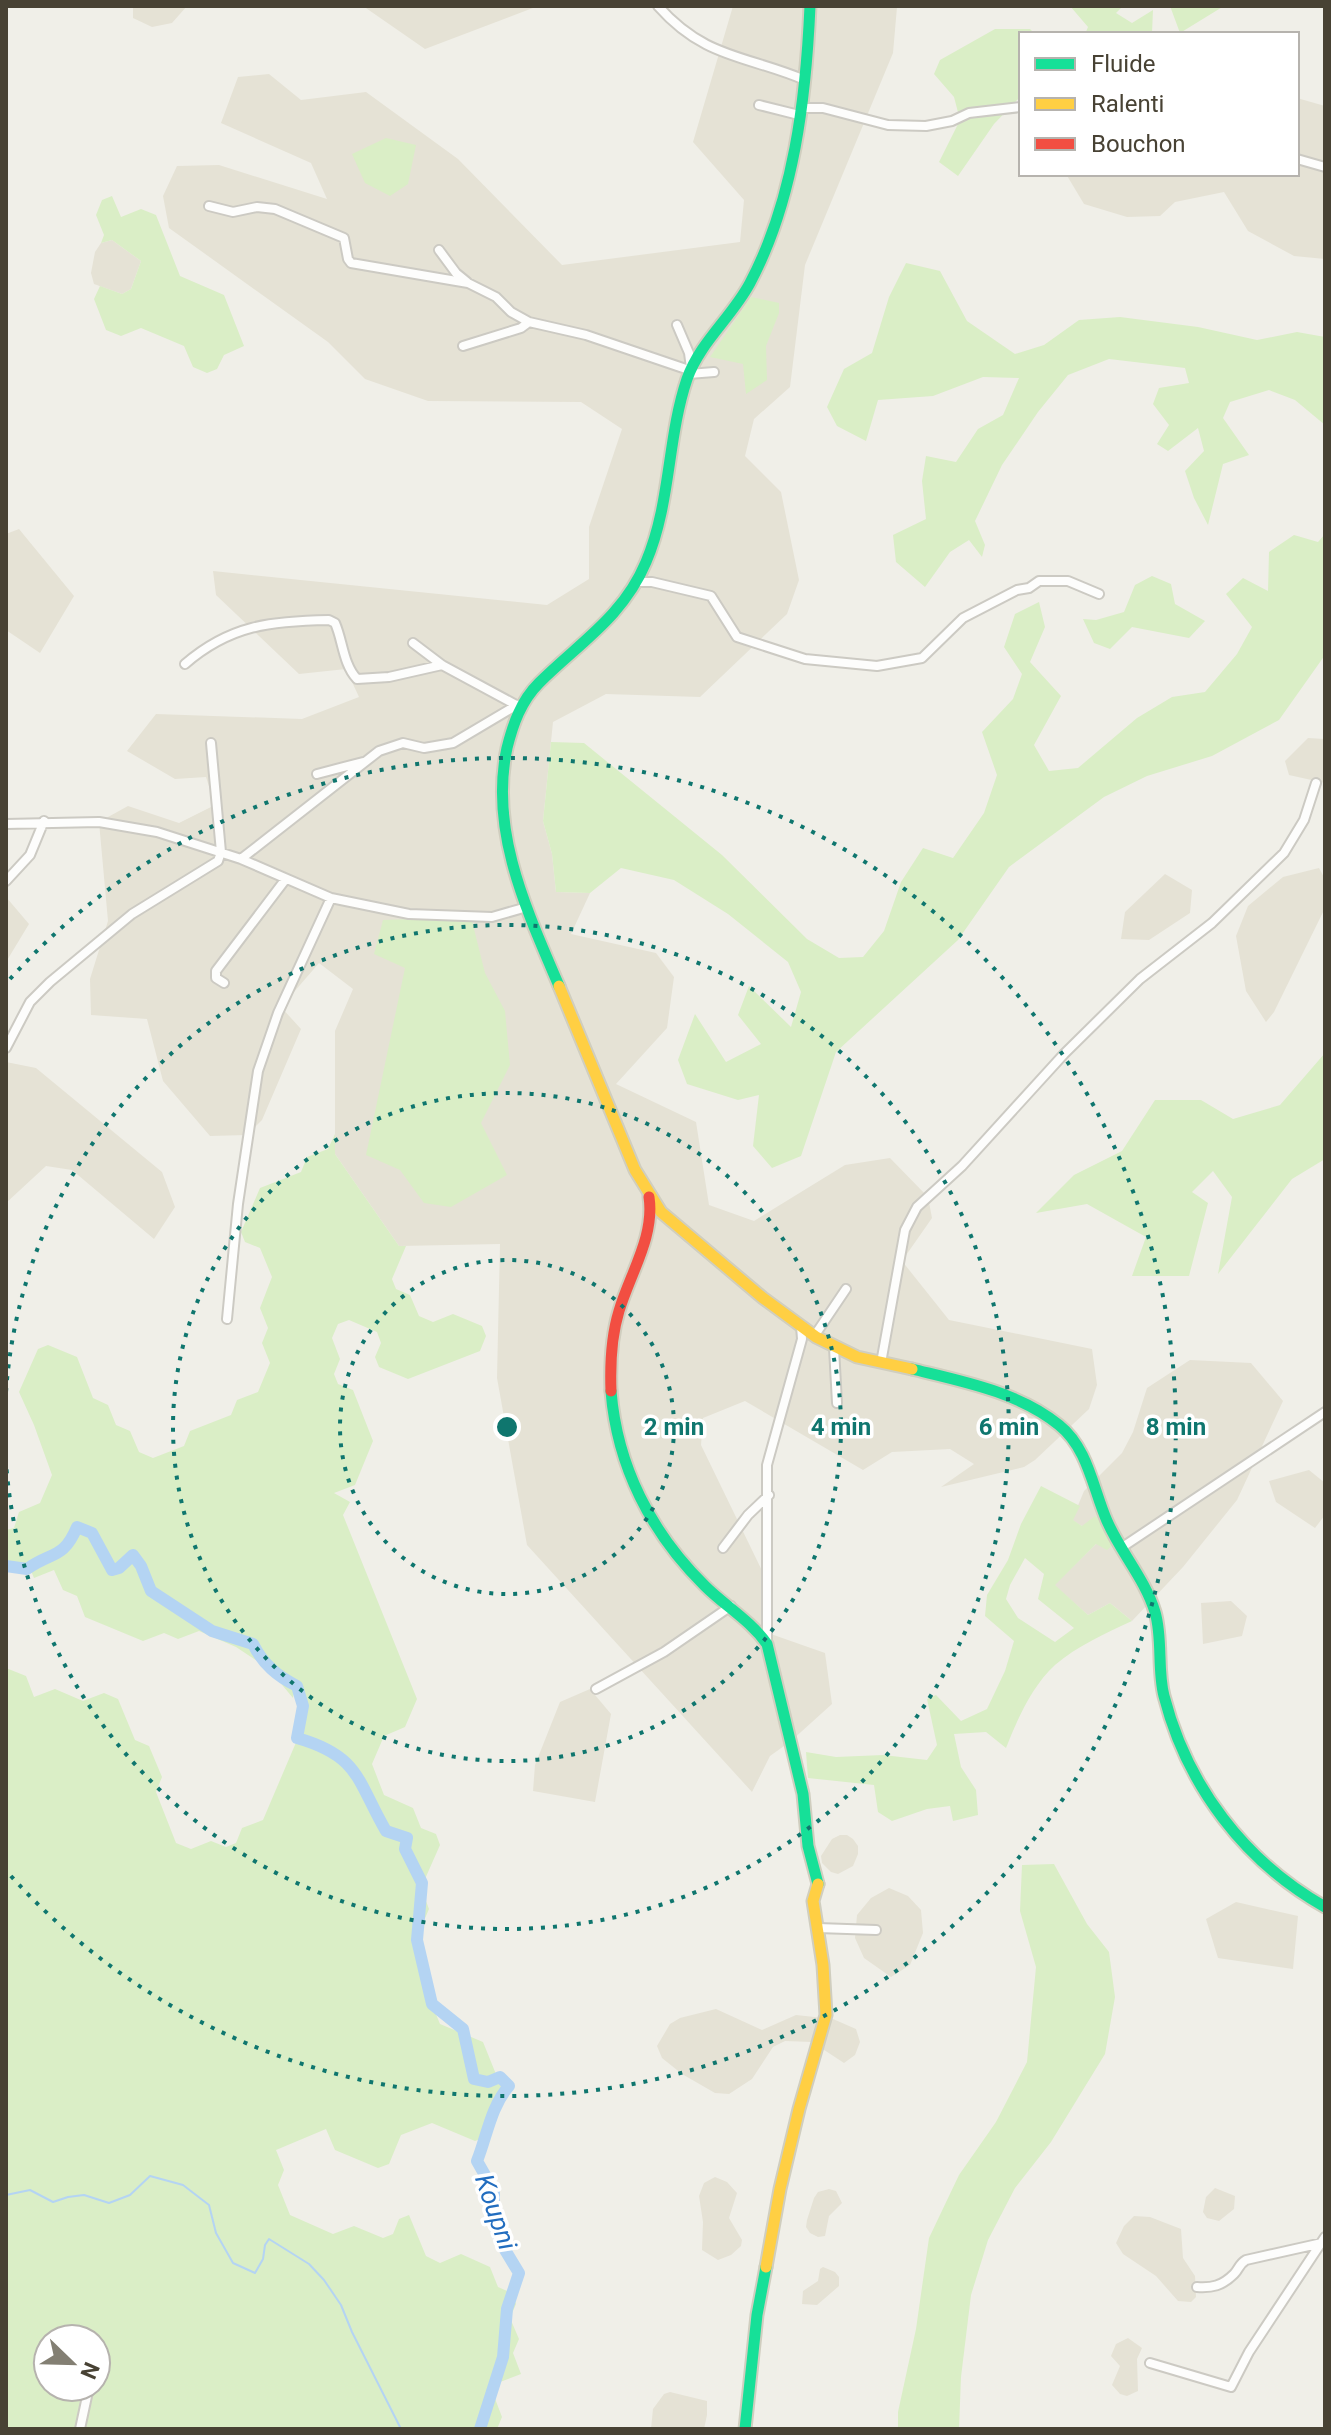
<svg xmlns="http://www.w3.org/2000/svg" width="1331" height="2435" font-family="Roboto,sans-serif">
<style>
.residential{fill:#e5e2d5}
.green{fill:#daeec6;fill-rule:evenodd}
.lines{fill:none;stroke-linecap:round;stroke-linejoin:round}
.stream{stroke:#b4d4f3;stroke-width:2}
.river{stroke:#b4d4f3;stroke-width:12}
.street-casing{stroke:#cccac3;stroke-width:12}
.fast-casing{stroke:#d0cebf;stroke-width:15}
.slow-casing{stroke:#d0cebf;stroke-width:15}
.jam-casing{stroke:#d0cebf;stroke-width:15}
.street{stroke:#fdfdfc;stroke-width:8}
.fast{stroke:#16e098;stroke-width:11}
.slow{stroke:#ffcf43;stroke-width:11}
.jam{stroke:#f24e42;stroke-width:11}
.ring{fill:none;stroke:#0f766e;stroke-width:4;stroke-dasharray:4 8}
.labels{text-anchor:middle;stroke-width:7;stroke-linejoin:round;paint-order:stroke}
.water-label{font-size:26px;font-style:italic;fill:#226dbf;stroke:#fff}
.centre{fill:#0f766e;stroke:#fff;stroke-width:4}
.ring-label{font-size:24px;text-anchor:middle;font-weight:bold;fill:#0f766e;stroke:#fff;stroke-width:7;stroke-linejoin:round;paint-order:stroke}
</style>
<rect width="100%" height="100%" fill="#f0efe8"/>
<path class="residential" d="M133 6H187L172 23 152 27 133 18Z
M363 6H538L425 49Z
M733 6 897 7 893 53 805 265 790 387 754 419 745 456 781 492 799 580 787 614 700 697 606 694 553 722 543 821 552 854 556 892 590 893 571 934 656 953 674 977 667 1028 616 1084 696 1122 709 1205 754 1221 845 1165 890 1158 928 1197 932 1218 902 1261 949 1320 1092 1349 1097 1385 1089 1409 1035 1460 1024 1467 941 1487 974 1464 950 1449 892 1452 863 1470 745 1401 703 1418 701 1445 768 1583V1633L825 1653 832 1704 791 1741 770 1756 752 1792 527 1545 497 1378 500 1244 399 1246 335 1154V1031L353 989 319 963 281 1007 301 1029 262 1120 247 1135 210 1136 163 1081 147 1019 91 1015 90 979 108 921 99 822 128 806 179 823 215 805 206 777 175 779 127 751 156 714 302 719 359 697 346 669 299 674 216 595 213 571 547 605 589 579V527L622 429 581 402 428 401 365 379 328 342 169 228 163 196 177 166 219 165 327 199 311 163 221 123 238 77 269 74 301 100 366 92 458 159 562 265 740 242 744 200 693 142Z
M1297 98 1325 106V259L1294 256 1248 231 1224 192 1175 202 1160 216 1127 217 1084 204 1066 174H1297Z
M112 240 141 261 131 289 122 294 94 284 91 273 95 252 101 243Z
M19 529 74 596 40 653 6 630V534Z
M1308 738 1325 739V783L1289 775 1285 761Z
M1319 868 1325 879V908L1274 1012 1266 1022 1246 991 1236 936 1248 906 1283 877Z
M1165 874 1192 890 1190 913 1149 940 1121 939 1125 912Z
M6 897 29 924 6 962Z
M6 1062 36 1068 162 1172 175 1207 154 1239 72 1170 46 1166 6 1203Z
M1190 1360 1251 1363 1283 1401 1237 1500 1183 1567 1132 1621 1110 1603 1088 1615 1054 1585 1096 1544 1082 1526 1072 1520 1084 1491 1122 1453 1133 1432 1147 1388Z
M1309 1470 1325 1483V1515L1315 1528 1276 1502 1269 1481Z
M1231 1601 1247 1616 1242 1636 1203 1644 1201 1603Z
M590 1689 611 1714 595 1802 533 1791 535 1765 560 1702Z
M840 1835H847L853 1839 858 1846V1854L853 1866 838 1874 831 1872 822 1863 821 1856 832 1839Z
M889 1888 908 1896 921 1910 923 1933 910 1965 891 1977 864 1958 855 1938 857 1915 871 1898Z
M1236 1902 1298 1916 1293 1969 1218 1958 1206 1919Z
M716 2009 762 2030 796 2015 833 2019 856 2029 860 2042 855 2055 844 2063 812 2042 785 2041 773 2047 752 2079 729 2094 715 2093 682 2074 662 2058 657 2046 670 2024 680 2018Z
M715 2177 727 2182 737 2193 729 2218 742 2240 741 2246 731 2255 718 2260 702 2250 703 2222 699 2196 704 2183Z
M1215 2188 1235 2196 1234 2209 1219 2221 1207 2218 1203 2212 1206 2197Z
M829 2189 836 2191 842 2203 829 2216 825 2236 818 2237 810 2233 806 2227 807 2220 814 2198 818 2192Z
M1134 2216 1150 2217 1181 2229 1183 2258 1195 2276 1196 2297 1191 2302 1178 2301 1156 2276 1123 2254 1116 2243 1124 2226Z
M823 2267 835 2272 839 2277V2286L817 2305 802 2304 803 2291 818 2281 820 2269Z
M1128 2338 1142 2348 1137 2359 1138 2391 1127 2396 1120 2394 1112 2385 1120 2366 1111 2356 1116 2344Z
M670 2392 707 2401V2415L704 2429H651L653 2409 664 2394Z"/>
<path class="green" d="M1070 6H1123L1116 13 1132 23 1153 10 1152 33 1085 34 1088 27Z
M1170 6H1224L1180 33Z
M995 29H1030L1035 34H1021V96L994 124 958 176 939 162 960 120 954 97 934 74 940 60Z
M386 138 416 145 408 184 390 196 365 183 352 154Z
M112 196 121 217 141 209 156 215 180 276 224 295 244 346 224 355 217 369 207 373 193 367 184 346 141 328 121 336 106 330 94 299 100 286 122 294 131 289 141 261 112 240 101 243 104 235 96 215 102 200Z
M906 263 940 271 967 321 1015 354 1044 345 1079 320 1120 317 1198 327 1257 340 1297 332 1325 337V425L1295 400 1269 390 1230 402 1223 418 1249 455 1223 464 1208 525 1194 498 1185 471 1204 451 1198 428 1168 451 1157 444 1169 425 1153 404 1159 388 1189 383 1185 368 1109 359 1068 375 1038 412 1002 465 975 521 985 545 982 557 969 540 950 552 925 587 896 562 893 535 926 519 922 481 926 456 956 462 978 429 1003 415 1019 378 983 377 933 396 878 400 866 441 837 426 827 407 844 369 872 353 889 297Z
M751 297 779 303V313L766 346 767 380 746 394 743 364 710 357Z
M1325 534V655L1279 720 1212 756 1147 776 1104 797 1009 867 958 940 836 1052 801 1156 772 1168 753 1146 759 1095 738 1100 687 1084 678 1060 695 1014 726 1062 761 1044 738 1015 749 986 791 1027 801 992 788 962 728 914 674 880 621 868 590 893 556 892 552 854 543 821 551 742 584 743 722 855 807 939 839 958 863 957 884 931 901 882 923 848 953 858 984 813 997 775 982 732 1013 699 1022 674 1004 647 1015 614 1039 602 1045 627 1030 662 1061 696 1034 745 1049 771 1078 768 1137 718 1172 697 1205 692 1237 654 1252 627 1226 594 1243 578 1268 591 1269 552 1294 535 1318 542Z
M1152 576 1171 584 1175 604 1205 621 1189 638 1132 627 1110 649 1094 643 1083 619 1096 620 1124 612 1135 585Z
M471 917 485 973 505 1011 510 1065 481 1123 507 1175 451 1207 424 1203 400 1170 366 1155 405 968 374 954 383 920Z
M1325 1053V1159L1292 1179 1218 1274 1232 1197 1213 1171 1192 1192 1208 1203 1189 1276H1132L1146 1237 1087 1204 1036 1213 1074 1175 1122 1151 1155 1100H1201L1233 1119 1280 1105Z
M335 1134V1154L399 1246H406L392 1279 396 1289 410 1295 419 1316 433 1322 453 1314 482 1326 486 1336 480 1351 408 1379 379 1367 375 1357 381 1343 377 1332 349 1320 338 1324 332 1338 340 1359 334 1374 338 1384 353 1390 373 1441 355 1485 334 1493 350 1502 343 1515 417 1699 405 1727 384 1736 372 1764 384 1795 413 1808 421 1828 436 1834 440 1845 421 1888 429 1909 417 1937 425 1958 419 1973 440 2024 483 2042 504 2094 485 2137 475 2141 432 2123 401 2135 389 2164 378 2168 335 2150 326 2129 276 2150 284 2170 278 2185 290 2215 333 2234 354 2226 383 2238 393 2234 399 2219 409 2215 426 2256 440 2263 461 2254 490 2267 498 2287 512 2293 516 2304 510 2318 519 2339 513 2353 521 2374 500 2382 494 2396 502 2417 497 2429H6V1668L26 1676 34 1697 55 1689 83 1701 104 1693 118 1699 135 1740 149 1746 162 1777 156 1792 176 1843 191 1849 211 1841 226 1847 236 1843 242 1828 263 1820 306 1719 294 1691 293 1698 268 1668 236 1647 199 1631 178 1639 164 1633 143 1641 85 1617 77 1596 63 1590 54 1570 34 1578 29 1566 23 1568 6 1567V1530L14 1528 19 1512 40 1503 52 1475 34 1425 19 1392 38 1349 48 1345 77 1357 93 1398 108 1405 116 1425 130 1431 139 1452 153 1458 184 1446 190 1431 231 1415 237 1400 258 1392 270 1363 262 1343 268 1328 260 1308 272 1277 260 1248 245 1242 241 1232 260 1188 301 1172 307 1157 328 1149ZM48 2339H96V2387H48Z
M1041 1486 1080 1506 1073 1520 1082 1526 1095 1516 1120 1539 1107 1550 1096 1544 1055 1585 1088 1615 1110 1603 1132 1621C1106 1633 1077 1646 1055 1665 1032 1686 1017 1720 1006 1748L986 1732 954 1734 961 1767 976 1790 978 1815 953 1821 950 1806 927 1809 892 1821 878 1812 874 1785 808 1778 806 1752 836 1757 883 1755 927 1760 937 1745 927 1699 936 1695 961 1721 987 1709 1005 1671 1014 1641 985 1616 987 1595 1008 1560 1021 1524ZM1025 1558 1044 1574 1038 1599 1074 1628 1055 1642 1018 1618 1006 1599 1010 1585Z
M1054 1864 1087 1924 1109 1952 1115 1997 1105 2054 1051 2142 1015 2188 988 2240 971 2295 961 2377 959 2429H898V2412L916 2329 929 2238 959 2175 996 2122 1027 2062 1036 1967 1020 1911 1022 1865Z"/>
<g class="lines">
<path class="stream" d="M6 2195 30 2190 53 2202 68 2197 84 2195 109 2203 130 2195 150 2176 183 2185 209 2205 216 2233 233 2263 255 2273 263 2259 265 2245 269 2239 309 2264 324 2280 341 2305 352 2332 401 2429"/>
<path class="river" d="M6 1566 27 1569C52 1551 63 1560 77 1527L92 1533 112 1570 119 1568 133 1555 141 1566 151 1591 212 1631 253 1644C263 1664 277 1676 297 1686L303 1706 297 1738C360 1756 357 1781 386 1831L407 1838 405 1849 422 1883 417 1940 432 2004 463 2029 474 2079 488 2082 500 2077 509 2086C491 2106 487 2136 477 2161L494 2191V2224L502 2245 519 2273 507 2309 503 2357 480 2429"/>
<defs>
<path id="street" d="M658 6C705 59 746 55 805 80
M759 105 799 115
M801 108H823L888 125 926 126 952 121 969 113 1021 107
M1297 159 1325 167
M209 206 233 212 257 207 275 209 344 238 348 259 351 263 468 283 496 297 511 312 529 322 586 335 686 369 689 374 714 372
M439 250 456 273 467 282
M677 325 689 353 691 368
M463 346 521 328 529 322
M636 582H652L711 596 737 637 805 659 877 666 922 658 963 618 1017 590 1029 588 1039 581H1068L1099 594
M413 643 442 665 518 706
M185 664C230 625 271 621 329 620L335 623C343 641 343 664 357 679L389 677 442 665
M317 774 363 762
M6 824 99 822 157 832 241 859 331 898 409 914 492 917 527 907
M241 859 379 751 403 743 424 748 453 743 517 705
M6 881 30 855 44 821
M224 983 216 978V971L285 880
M6 1048 30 1002 50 982 132 914 218 861 221 852 211 743
M227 1319 238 1204 258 1071 278 1013 331 898
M815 1335 846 1289
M834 1348 837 1403
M881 1363 905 1230 917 1207 962 1166 1064 1054 1140 979 1212 923 1284 853 1304 820 1316 783
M723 1548 748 1515 769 1495
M1121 1548 1325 1412
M767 1643V1465L802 1339 801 1326
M596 1689 664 1652 731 1606
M818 1928 876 1930
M1197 2287C1212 2288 1222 2286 1234 2274 1239 2269 1239 2264 1246 2260L1322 2243
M1150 2363 1231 2387 1249 2352 1325 2237
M80 2429 89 2387"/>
<path id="fast" d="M559 986C527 911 489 831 507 748 513 724 521 701 539 683 579 643 623 617 646 562 671 504 667 438 687 379 700 342 732 317 750 283 794 200 806 98 810 6
M912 1369C961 1381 1019 1392 1059 1425 1088 1448 1093 1489 1107 1521 1121 1553 1145 1579 1155 1612 1163 1639 1157 1669 1164 1696 1187 1786 1245 1862 1325 1907
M611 1391C617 1466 651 1533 705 1586 725 1606 750 1620 767 1644L803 1794 808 1846 818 1884
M745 2429 757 2315 766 2267"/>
<path id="slow" d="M559 986 635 1170 661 1212 763 1298 816 1337 857 1357 912 1369
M766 2267 780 2189 799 2109 826 2015 823 1965 813 1901 818 1884"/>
<path id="jam" d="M611 1391C610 1364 611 1337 619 1311 630 1274 655 1236 649 1197"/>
</defs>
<use href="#street" class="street-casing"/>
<use href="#fast" class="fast-casing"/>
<use href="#slow" class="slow-casing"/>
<use href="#jam" class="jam-casing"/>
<use href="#street" class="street"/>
<use href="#fast" class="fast"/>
<use href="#slow" class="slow"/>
<use href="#jam" class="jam"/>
</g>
<g class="ring">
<circle cx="507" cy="1427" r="167"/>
<circle cx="507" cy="1427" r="334"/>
<path d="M6 1392A502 502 0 1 1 6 1462"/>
<path d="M10 979A669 669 0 1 1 10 1875"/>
</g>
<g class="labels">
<g class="water-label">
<text transform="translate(496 2212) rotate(71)" y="9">Koupni</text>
</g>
</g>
<circle cx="507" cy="1427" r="12" class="centre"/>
<g class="ring-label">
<text x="674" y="1435">2 min</text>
<text x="841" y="1435">4 min</text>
<text x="1009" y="1435">6 min</text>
<text x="1176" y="1435">8 min</text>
</g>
<rect width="1331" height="2435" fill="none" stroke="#484234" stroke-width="16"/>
<rect x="1019" y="32" width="280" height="144" fill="#ffffff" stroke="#b6b3ae" stroke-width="2"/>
<rect x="1035" y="58" width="40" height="12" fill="#16e098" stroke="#b6b3ae" stroke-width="2"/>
<text x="1091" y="72" font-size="24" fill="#484234">Fluide</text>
<rect x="1035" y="98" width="40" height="12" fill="#ffcf43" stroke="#b6b3ae" stroke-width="2"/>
<text x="1091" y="112" font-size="24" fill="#484234">Ralenti</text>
<rect x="1035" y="138" width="40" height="12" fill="#f24e42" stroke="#b6b3ae" stroke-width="2"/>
<text x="1091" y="152" font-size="24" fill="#484234">Bouchon</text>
<g transform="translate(72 2363) rotate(113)"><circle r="38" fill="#ffffff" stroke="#b6b3ae" stroke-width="2"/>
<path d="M0-6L14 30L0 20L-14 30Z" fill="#837f73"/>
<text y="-12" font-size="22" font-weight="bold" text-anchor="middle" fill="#484234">N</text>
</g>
</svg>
